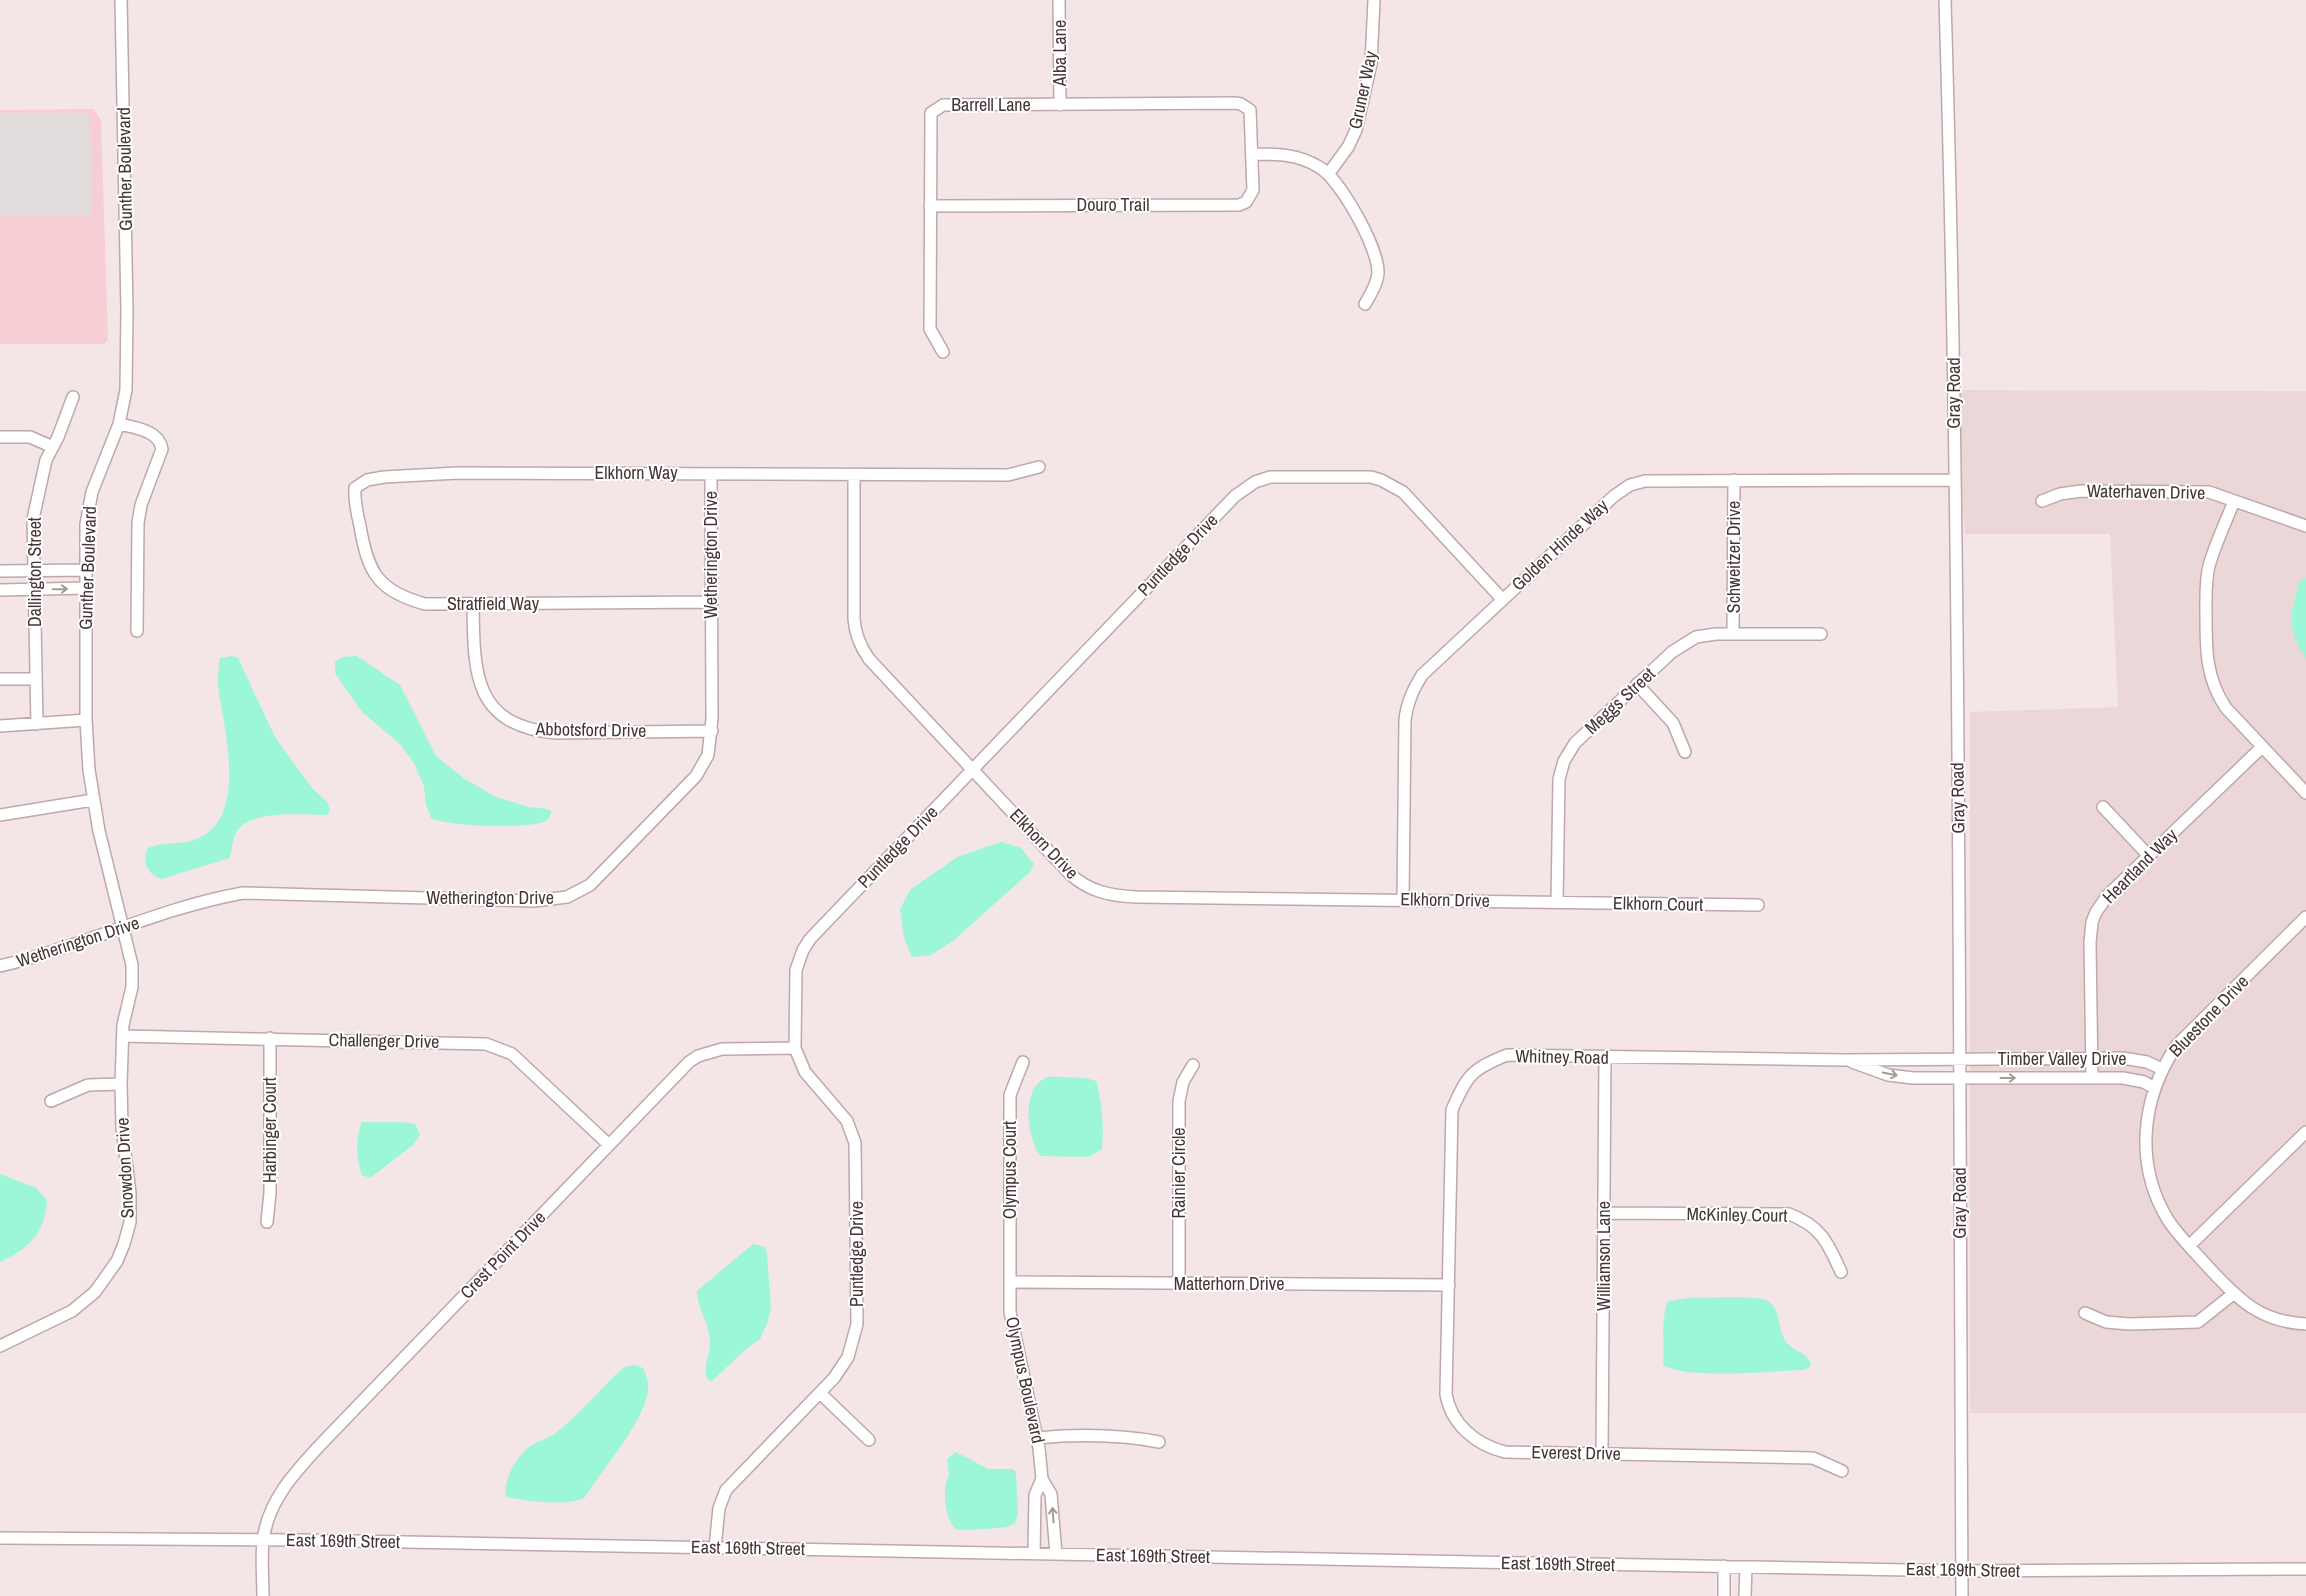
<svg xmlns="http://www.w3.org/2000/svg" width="2306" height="1596" font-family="'Archivo Narrow',sans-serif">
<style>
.residential{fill:#ecd7d8}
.commercial{fill:#f8ced5}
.parking{fill:#e1dbdc}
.water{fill:#9cf6d8}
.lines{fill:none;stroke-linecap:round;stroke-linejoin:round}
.minor-casing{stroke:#c0a7a9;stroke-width:14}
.minor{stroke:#fff;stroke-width:11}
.oneway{stroke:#a39a9a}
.labels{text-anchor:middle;stroke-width:4;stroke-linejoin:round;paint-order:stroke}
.street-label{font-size:18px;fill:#473436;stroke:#fff}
</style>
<rect width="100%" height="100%" fill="#f4e5e6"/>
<path class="residential" d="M1954 390 2306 391V1413H1970V712L2118 707 2110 534H1965Z"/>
<path class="commercial" d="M94 109 101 120 108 340 104 344H0V110Z"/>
<path class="parking" d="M90 113 92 215H0V114Z"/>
<path class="water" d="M2306 577V658C2286 631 2290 610 2300 580Z
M232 656 238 658 275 737 312 788 327 802 330 810 327 815C303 815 245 808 235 835 232 842 232 851 230 858L161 879C148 875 141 861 148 848 164 841 182 846 199 838 249 815 223 726 218 685 217 676 219 667 220 658Z
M357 656 400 685 436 756 465 779 494 796 528 807 548 809 552 812 547 821C526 829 451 827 431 818L426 804 424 786 414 763 400 744 361 711 335 673V662L342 657Z
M1001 842 1021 848 1034 864 1030 872 954 940 931 955 912 957 904 938 900 909 910 890 957 857Z
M1064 1077 1085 1078 1096 1081C1102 1102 1104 1126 1102 1149L1089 1157 1040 1156C1028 1138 1020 1091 1045 1078 1049 1076 1058 1077 1064 1077Z
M362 1122H401L415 1124 420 1135 413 1145 370 1178 362 1175C356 1160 355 1137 362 1122Z
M0 1174 36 1188 47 1200C45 1233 29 1249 0 1262Z
M753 1244 765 1247 767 1254 771 1308 768 1321 760 1339 745 1350 712 1381H709C701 1370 710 1356 710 1343 710 1323 697 1309 697 1291Z
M1740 1297C1748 1298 1761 1297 1768 1301 1781 1307 1777 1332 1787 1343 1794 1351 1806 1352 1811 1363L1809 1368 1802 1370C1770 1371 1688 1380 1663 1365 1665 1343 1660 1322 1668 1301L1688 1298Z
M635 1365 643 1368C646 1375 649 1382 648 1390 645 1421 602 1470 585 1497 571 1507 524 1501 507 1497 500 1483 520 1451 532 1445 544 1438 550 1439 562 1428 580 1412 597 1394 614 1376L625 1367Z
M956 1452 988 1469H1012L1016 1472 1018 1514 1015 1523 1007 1527 987 1529 958 1530 953 1527 947 1513 945 1501V1487L949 1474 947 1459Z"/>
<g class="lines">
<defs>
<path id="minor" d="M1059 0 1060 105
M1945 0C1961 532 1959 1064 1962 1596
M1253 154C1277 154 1298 154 1319 167 1340 179 1378 247 1378 272 1378 283 1370 295 1365 304
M1329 173 1348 147 1356 130 1371 64 1374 0
M930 206 1239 205 1246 202 1253 190 1250 110 1241 104 1235 103 943 105 931 113 930 329 943 352
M119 424C135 428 159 430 162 449L141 505 138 523 137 631
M0 437H30L53 447
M854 475V619C855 634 860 646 869 659L1070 874C1090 892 1111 896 1137 897L1758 905
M2042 501 2060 494 2081 491 2209 492 2306 526
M2234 501C2226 522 2215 544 2209 566 2205 582 2206 599 2206 616 2206 650 2206 679 2226 708L2306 793
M0 571 86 570
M0 590 86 588
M711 602 425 604C378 591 368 573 360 526 357 513 354 501 355 488L367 480 384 477 458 473 1008 475 1039 467
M473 604C474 671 472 726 556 733L712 731
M1733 633 1734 480
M0 679H36
M1637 684 1673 723 1685 752
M37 724 33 519 46 460 58 437 73 397
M0 726 86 720
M2103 807 2148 855
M0 815 93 800
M1403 900 1405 720C1407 702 1413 690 1422 675L1614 496 1630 485 1645 481 1955 480
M1557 902 1559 779 1564 761 1575 743 1672 652 1696 637 1716 634H1821
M2306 917 2177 1045C2141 1098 2134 1164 2168 1220 2180 1238 2196 1253 2210 1269 2240 1301 2261 1322 2306 1324
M0 966C82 947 159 908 243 893L534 901 567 897 590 885 696 776 708 755 712 719 711 474
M123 1036 486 1044 512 1054 608 1144
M1023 1062 1010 1095V1312L1039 1448 1042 1479 1035 1495 1034 1554
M1852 1062 1888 1075 1913 1078H2123L2144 1082 2154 1088
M2092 1078 2090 942 2092 922 2096 912 2108 895 2262 747
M51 1101 88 1085 121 1084
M1604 1213 1789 1214C1821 1226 1828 1243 1841 1272
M267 1222 270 1193V1038
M2189 1246 2306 1132
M1010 1282 1449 1285
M1179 1284V1101L1183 1082 1193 1065
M2085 1313 2106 1322 2129 1324 2198 1322 2233 1294
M0 1346 72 1311 95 1292 117 1261 124 1244 130 1222V1193L122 1128 121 1084 123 1025 132 987V965L99 831 89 770 86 720V524L92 492 119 424 126 390 127 310 121 0
M820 1393 869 1440
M1037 1438C1079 1434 1117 1434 1159 1442
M1602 1454 1605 1058
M1842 1471 1813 1458 1505 1452C1476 1445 1451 1424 1446 1394L1452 1110C1467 1075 1472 1069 1507 1055L1843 1060 2123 1058 2147 1062 2162 1069
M1042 1479 1051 1494 1056 1554
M0 1538 300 1540 1961 1571 2306 1569
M715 1548 719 1508 726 1490 834 1378 848 1357 857 1324 855 1143 847 1121 805 1072 795 1048 796 970 803 950 810 939 1235 496 1255 482 1270 477H1371L1381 480 1403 492 1502 599
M263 1596C263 1578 261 1560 263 1542 267 1501 296 1471 323 1442L689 1062 698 1056 722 1049 795 1048
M1724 1596V1566
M1745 1596 1746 1567"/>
</defs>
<use href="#minor" class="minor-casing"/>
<use href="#minor" class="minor"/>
</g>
<defs><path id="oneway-shaft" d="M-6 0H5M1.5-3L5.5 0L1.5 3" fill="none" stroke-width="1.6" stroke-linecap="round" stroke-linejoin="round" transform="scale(1.25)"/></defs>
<g class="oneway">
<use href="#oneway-shaft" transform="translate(60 589) rotate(-1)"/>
<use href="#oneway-shaft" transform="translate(1890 1074) rotate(12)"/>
<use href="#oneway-shaft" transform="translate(2008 1078)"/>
<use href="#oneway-shaft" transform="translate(1053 1515) rotate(-94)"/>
</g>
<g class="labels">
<g class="street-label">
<text transform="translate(1060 53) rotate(-90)" y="6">Alba Lane</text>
<text transform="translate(1363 90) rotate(-78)" y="6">Gruner Way</text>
<text x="991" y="111">Barrell Lane</text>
<text transform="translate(125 169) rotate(-91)" y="6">Gunther Boulevard</text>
<text x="1113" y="211">Douro Trail</text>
<text transform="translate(1954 393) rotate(-90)" y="6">Gray Road</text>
<text x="636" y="479">Elkhorn Way</text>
<text transform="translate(2146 492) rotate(1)" y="6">Waterhaven Drive</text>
<text transform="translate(1560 545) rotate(-43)" y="6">Golden Hinde Way</text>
<text transform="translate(711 555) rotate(-90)" y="6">Wetherington Drive</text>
<text transform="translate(1178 555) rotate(-46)" y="6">Puntledge Drive</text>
<text transform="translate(1734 557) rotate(-90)" y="6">Schweitzer Drive</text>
<text transform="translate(88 568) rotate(-88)" y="6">Gunther Boulevard</text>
<text transform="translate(35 572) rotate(-90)" y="6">Dallington Street</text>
<text x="493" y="610">Stratfield Way</text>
<text transform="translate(1620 701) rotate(-43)" y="6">Meggs Street</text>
<text transform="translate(591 730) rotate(1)" y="6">Abbotsford Drive</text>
<text transform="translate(1958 798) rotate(-91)" y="6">Gray Road</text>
<text transform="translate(1044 844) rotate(46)" y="6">Elkhorn Drive</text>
<text transform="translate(898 847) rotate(-46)" y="6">Puntledge Drive</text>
<text transform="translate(2140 866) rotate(-45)" y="6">Heartland Way</text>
<text x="490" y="904">Wetherington Drive</text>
<text transform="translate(1445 900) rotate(1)" y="6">Elkhorn Drive</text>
<text transform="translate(1658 904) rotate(1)" y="6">Elkhorn Court</text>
<text transform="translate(78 942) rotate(-18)" y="6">Wetherington Drive</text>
<text transform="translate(2209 1016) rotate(-46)" y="6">Bluestone Drive</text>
<text transform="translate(384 1041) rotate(1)" y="6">Challenger Drive</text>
<text transform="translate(1562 1057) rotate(1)" y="6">Whitney Road</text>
<text x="2062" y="1065">Timber Valley Drive</text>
<text transform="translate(270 1130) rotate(-90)" y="6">Harbinger Court</text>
<text transform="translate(125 1168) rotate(-93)" y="6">Snowdon Drive</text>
<text transform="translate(1010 1170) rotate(-90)" y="6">Olympus Court</text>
<text transform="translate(1179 1173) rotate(-90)" y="6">Rainier Circle</text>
<text transform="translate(1960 1203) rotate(-90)" y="6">Gray Road</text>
<text transform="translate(1737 1215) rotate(1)" y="6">McKinley Court</text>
<text transform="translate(857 1254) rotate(-90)" y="6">Puntledge Drive</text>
<text transform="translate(503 1255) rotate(-46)" y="6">Crest Point Drive</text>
<text transform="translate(1604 1256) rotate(-90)" y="6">Williamson Lane</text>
<text x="1229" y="1290">Matterhorn Drive</text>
<text transform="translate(1025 1380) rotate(78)" y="6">Olympus Boulevard</text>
<text transform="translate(1576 1453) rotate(1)" y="6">Everest Drive</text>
<text transform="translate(343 1541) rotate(1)" y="6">East 169th Street</text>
<text transform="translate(748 1548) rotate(1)" y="6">East 169th Street</text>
<text transform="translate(1153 1556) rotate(1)" y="6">East 169th Street</text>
<text transform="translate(1558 1564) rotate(1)" y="6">East 169th Street</text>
<text transform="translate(1963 1570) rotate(1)" y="6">East 169th Street</text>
</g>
</g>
</svg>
